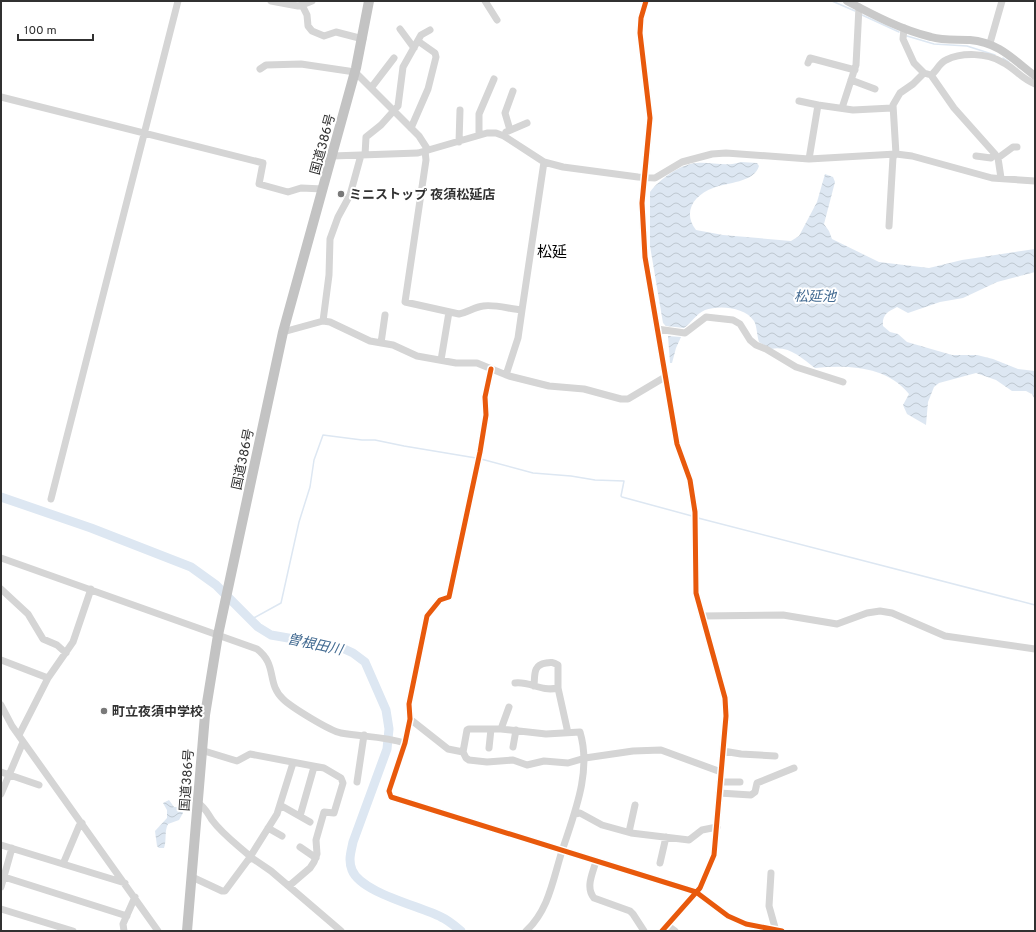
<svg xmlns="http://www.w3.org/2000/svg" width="1036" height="932" font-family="Overpass,'Noto Sans JP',sans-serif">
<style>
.water{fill:url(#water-waves)}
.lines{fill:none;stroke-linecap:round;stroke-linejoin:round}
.stream{stroke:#dde7f2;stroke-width:1.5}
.river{stroke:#dde7f2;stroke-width:9}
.minor{stroke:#d5d5d5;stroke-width:7}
.major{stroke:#c9c9c9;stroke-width:8}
.highway{stroke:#c3c3c3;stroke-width:10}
.cycleway-casing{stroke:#fff;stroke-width:8}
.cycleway{stroke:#e8590c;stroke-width:5}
.poi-dot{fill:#797979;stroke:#fff;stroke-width:1.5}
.labels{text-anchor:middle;stroke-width:4;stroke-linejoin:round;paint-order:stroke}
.street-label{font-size:13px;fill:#313131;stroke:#fff}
.poi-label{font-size:13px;font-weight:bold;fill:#313131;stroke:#fff;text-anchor:start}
.water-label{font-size:14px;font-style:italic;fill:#426a91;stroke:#fff}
.quarter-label{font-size:15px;fill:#000;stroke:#fff}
</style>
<defs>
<pattern id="water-waves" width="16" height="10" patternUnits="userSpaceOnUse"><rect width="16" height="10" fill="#dde7f2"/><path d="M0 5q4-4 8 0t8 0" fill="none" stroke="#bec7d0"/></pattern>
</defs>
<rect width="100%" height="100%" fill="#fff"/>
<path class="water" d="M741 162 757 163 759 166C754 183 727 182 713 188 694 195 682 212 696 230L723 235 791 241 799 236 817 202 825 174 833 177 835 182 824 224 829 231 832 239 879 262 929 268 962 260 1035 249V272L997 282 963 298 940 302 908 313 897 307C887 312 882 315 883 326L890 332 898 334 907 342 952 355H977L993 359 1018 369 1035 371V400L1032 394 1026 391H1012L996 380 976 373 939 383 934 387 928 402 926 425 907 414 903 405 909 394C886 366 849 365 815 368 802 358 788 345 771 349L759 342C757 336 757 326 754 321 745 307 719 305 705 310 696 314 691 323 684 328L666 326 663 323 650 246V192C660 179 680 164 697 163 711 162 728 167 741 162Z
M668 336 681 337 676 348 672 363H670Z
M169 800 174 807H181L183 813 179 820 168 824C164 832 167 840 164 848H159L157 846 155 831 167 818V810L163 803Z"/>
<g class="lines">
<path class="stream" d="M832 1 855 11
M862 15 899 32
M907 36 934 44 967 46 995 55
M1003 58 1009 62
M481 459 533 473 571 476 595 480 624 481 621 496 622 497 692 516
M698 518 1035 605
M250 620 281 603 299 522 310 487 314 460 323 435 362 440H375L404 446 476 458"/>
<path class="river" d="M1 497 91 528 191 567 216 585 258 627 271 635 340 647 353 653 365 662 386 710 389 729 387 749 353 842C351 852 348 860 352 870 361 893 420 906 441 917 448 920 455 926 461 931"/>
<path class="minor" d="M271 1 298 6 302 5 307 15 308 26 312 31 324 36 336 32 363 39
M485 1 497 20
M646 1 641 18 640 33 650 118 642 203 645 257 677 444 690 480 695 512 696 593 725 698 726 716 714 855 700 888 662 931
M302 5 312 1
M904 28 903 39 914 63 924 73 931 75 954 108 995 154 998 158 1001 178
M400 29 414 48
M990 43 1002 1
M808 63 810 58 855 70
M260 69 266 65 301 64 355 72 419 136 428 150
M931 75C937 71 939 63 946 60 962 52 987 53 1002 62 1015 68 1020 78 1035 84
M851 80 875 89
M371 88 394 58
M1 97 263 163 259 184 288 192 301 188 323 189
M799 101 818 105
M842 108 856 65 859 7
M411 128 428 89 436 57 435 53 418 41
M510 130 505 113 513 91
M506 132 527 123
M479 135V114L494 79
M459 142 460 110
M425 151 426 160 405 302 459 314C468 312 475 307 483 306 494 304 510 309 522 310L544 162
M365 155 366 137 381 125 398 106 403 67 421 35 430 30
M332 156 418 153 487 133H496L504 136 544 162 563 167 638 177 655 178 682 162 712 154 726 153 809 159 896 154 912 156 992 178 1035 181
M976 156 991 158 995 154
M998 158 1013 147H1017
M809 159 818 105 853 110 892 108
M889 226 893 157 896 154 893 105 900 93 913 84 924 73
M323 321 329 275 330 239 338 217 350 195 361 155
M657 329 685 333 706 317 733 320 740 324 750 340 756 345 766 349 796 367 843 382
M283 332 323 321 330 322 370 341 393 345 417 356 456 363H477L509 376 549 386 584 389 621 399H628L665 377
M381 343 385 315
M441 360 449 312
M491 369 485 397 486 415 480 452 449 597 440 600 427 616 409 704 410 719 405 743 389 791 391 797 696 892 728 916 746 924 782 931
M506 375 518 338 522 310
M51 499 178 1
M1 558 257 649C278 665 266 683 283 699 291 707 330 731 341 733 363 737 382 736 405 743
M1 589 28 614 43 639 57 645 66 653
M702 616 783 615 837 624 867 613 880 611 892 613 945 636 1035 649
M1 660 48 678
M515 683C530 681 541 692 558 688
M534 686C535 674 533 665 546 663 551 662 553 662 558 665V688L568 733
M1 705 12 726 158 931
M410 719 448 749 463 752 467 730 469 729H501L546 734 580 732C592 772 574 814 562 851 553 879 549 910 526 931
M501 729 509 707
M19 735 48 678 73 642 91 589
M513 747 516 730
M489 748 491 729
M201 750 237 761 250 754 324 768 341 778 343 783 334 813 324 812 316 840 317 854 314 862 310 868 289 886
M723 751 741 754 775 756
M463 752 466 758 469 760 487 762 513 760 527 765 544 761 568 763 585 758 633 751 661 750 721 772
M1 772 39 785
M357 782 364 735
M720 782H740
M719 793 751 795 755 792 757 783 794 768
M1 794 23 742
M198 803C205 807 208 814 212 820 223 835 239 846 252 858
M280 805 310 822
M575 814 580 813 602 825 631 833 689 840 702 830 717 827
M300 816 314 767
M268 828 282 836
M629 832 635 805
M1 845 125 883
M300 847 316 858
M250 857 277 814 293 763
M596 861C593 873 585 887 594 898L630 911 633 914 644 931
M660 863 666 837
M63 864 79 826 82 823
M771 873 769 906 776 931
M1 876 127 916
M192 877 222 891H225L248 860 252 858 271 871 341 931
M1 887 12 848
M1 909 73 931
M667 925 675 931
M124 931 123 924 135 897"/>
<path class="major" d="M847 1C873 15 902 30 931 37 944 41 958 39 970 40 998 42 1014 60 1035 76"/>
<path class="highway" d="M187 931 205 715 218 635 283 332 356 68 369 1"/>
<defs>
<path id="cycleway" d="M646 1 641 18 640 33 650 118 642 203 645 257 677 444 690 480 695 512 696 593 725 698 726 716 714 855 700 888 662 931
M491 369 485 397 486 415 480 452 449 597 440 600 427 616 409 704 410 719 405 743 389 791 391 797 696 892 728 916 746 924 782 931"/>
</defs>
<use href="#cycleway" class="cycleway-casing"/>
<use href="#cycleway" class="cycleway"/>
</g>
<g class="poi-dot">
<circle cx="341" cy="194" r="4"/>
<circle cx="104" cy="711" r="4"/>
</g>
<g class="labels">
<g class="street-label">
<text transform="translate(322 144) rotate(-75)" y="5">国道386号</text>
<text transform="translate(242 459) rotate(-78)" y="5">国道386号</text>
<text transform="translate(186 780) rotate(-86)" y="5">国道386号</text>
</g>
<g class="poi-label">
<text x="349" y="199">ミニストップ 夜須松延店</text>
<text x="112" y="716">町立夜須中学校</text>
</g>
<g class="water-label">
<text x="815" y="301">松延池</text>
<text transform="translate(315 644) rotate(12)" y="5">曽根田川</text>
</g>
<g class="quarter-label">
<text x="552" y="257">松延</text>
</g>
</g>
<rect width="1036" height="932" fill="none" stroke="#313131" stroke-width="4"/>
<path d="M18 34v6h75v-6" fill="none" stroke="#313131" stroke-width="2"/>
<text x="24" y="34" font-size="12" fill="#313131" stroke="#ffffff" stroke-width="3" paint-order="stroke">100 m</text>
</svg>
